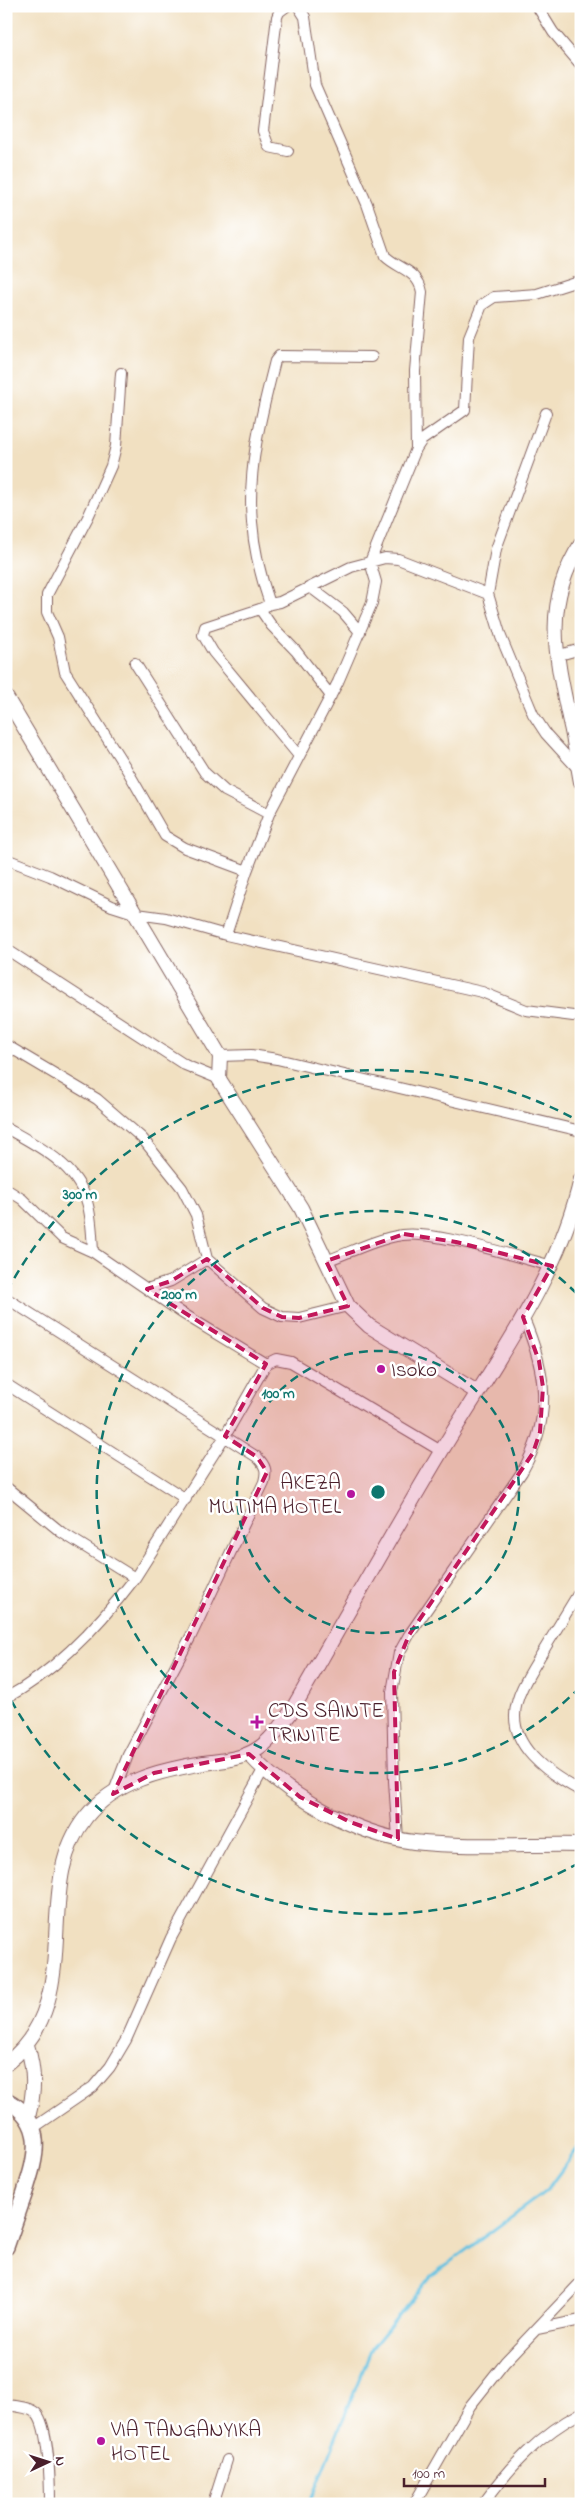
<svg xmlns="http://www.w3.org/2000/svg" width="587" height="2510" font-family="'Indie Flower',sans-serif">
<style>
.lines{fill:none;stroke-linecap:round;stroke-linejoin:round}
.stream{stroke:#63c1e1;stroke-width:3}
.street-casing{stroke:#846360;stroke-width:12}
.secondary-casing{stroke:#846360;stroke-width:16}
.primary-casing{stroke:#846360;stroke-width:18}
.street{stroke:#fff;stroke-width:10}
.secondary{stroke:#fff;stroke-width:14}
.primary{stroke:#fff;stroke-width:15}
.marked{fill:#c2185b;fill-opacity:0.2;stroke:#c2185b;stroke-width:4;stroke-dasharray:10 6;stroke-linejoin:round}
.ring{fill:none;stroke:#0f766e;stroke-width:2.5;stroke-dasharray:9 6}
.poi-dot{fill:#b5179e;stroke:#fff;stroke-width:2}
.labels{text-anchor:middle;stroke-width:5;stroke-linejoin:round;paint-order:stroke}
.poi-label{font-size:21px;fill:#4a1f2b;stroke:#fff;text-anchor:start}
.centre{fill:#0f766e;stroke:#fff;stroke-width:2.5}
.ring-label{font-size:15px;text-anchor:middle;font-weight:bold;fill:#0f766e;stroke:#fff;stroke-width:5;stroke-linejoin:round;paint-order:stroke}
</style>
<rect width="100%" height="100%" fill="#fff"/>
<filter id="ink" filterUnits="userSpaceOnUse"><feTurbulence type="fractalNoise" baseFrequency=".02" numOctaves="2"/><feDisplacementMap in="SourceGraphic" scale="10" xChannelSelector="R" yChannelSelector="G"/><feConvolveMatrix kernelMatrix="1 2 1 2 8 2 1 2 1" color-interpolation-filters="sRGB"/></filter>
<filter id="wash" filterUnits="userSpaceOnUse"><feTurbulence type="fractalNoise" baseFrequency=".0096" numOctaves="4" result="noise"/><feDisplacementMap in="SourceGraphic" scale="20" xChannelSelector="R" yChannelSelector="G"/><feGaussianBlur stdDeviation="1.12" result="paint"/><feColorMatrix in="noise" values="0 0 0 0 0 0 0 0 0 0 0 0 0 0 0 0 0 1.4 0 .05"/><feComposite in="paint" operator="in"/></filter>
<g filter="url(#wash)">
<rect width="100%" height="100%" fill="#f1e0c1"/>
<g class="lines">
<path class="stream" d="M309 2504 372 2348 431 2276 546 2191 581 2144"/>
</g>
</g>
<g filter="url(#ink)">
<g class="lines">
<defs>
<path id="street" d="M287 6 279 12 277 17 263 131 269 147 288 151
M298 6 305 17 315 85 367 204 385 256C398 269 418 270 422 292L415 371 416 449
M537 6 553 32 581 65
M121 373 116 446 111 466 88 517 47 595V612L58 637 65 672 126 768 165 836 185 848 247 871
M546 413 496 549 488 594 501 637 533 714 546 734 578 769
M310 587 343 612 360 632
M270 604 280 602 351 567 370 562 416 449 422 440 465 410 469 337 482 305 494 297 537 294 581 280
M260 609 205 627 203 635 213 652 299 756
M556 656 581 649
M135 663 205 773 225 791 269 814
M331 696 296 651 271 625 260 609 270 604C261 578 254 550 252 522 247 468 262 412 275 361L279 356 372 357
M6 859 50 876 112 906 137 914 166 918 226 935 482 992 526 1010 581 1017
M226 935 247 871 269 814 338 682 372 603 376 582 370 562 385 558 398 559 488 594
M6 949 185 1065 219 1079
M6 1045 97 1099 142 1138 182 1188 196 1215 207 1259 263 1308 282 1317 299 1318 348 1306
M220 1056 251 1055 277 1059 581 1131
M6 1128C38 1146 76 1164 87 1202 92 1218 92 1236 93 1252L62 1238 22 1199 6 1189
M93 1252 182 1313 266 1364
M326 1261C351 1252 376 1239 402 1235 435 1230 516 1257 552 1266
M147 1289 171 1281 207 1259
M6 1298 257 1457C266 1466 267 1471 264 1482L190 1638 128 1755 113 1794
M6 1384 186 1499
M6 1487 61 1532 135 1578 225 1436 266 1364 276 1359 291 1362 441 1451
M581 1589C567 1612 553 1635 539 1658 531 1672 521 1686 517 1702 505 1745 549 1774 581 1791
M6 1698C58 1670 100 1624 135 1578
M398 1839 394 1781 392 1692 399 1653 409 1635 522 1472C553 1418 547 1372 523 1317
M33 2128 93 2087 110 2067 126 2040 171 1938 263 1770
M537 2329 581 2320
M6 2405C15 2406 29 2407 36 2413 49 2425 50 2485 50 2504
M213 2504 227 2460
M414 2504 470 2406 505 2362 581 2282
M483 2504C510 2467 540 2434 581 2413"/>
<path id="secondary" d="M581 544C542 604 556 657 570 722 575 742 577 762 581 782
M6 697 220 1056 219 1079 301 1208 348 1306 369 1326 477 1392
M249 1754C287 1796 357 1835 414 1842 468 1848 526 1844 581 1845
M27 2045C35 2071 35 2091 28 2117
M6 2064C89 1999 29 1888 86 1817 115 1781 161 1770 204 1763 219 1761 235 1760 248 1754 267 1747 279 1728 291 1712 341 1625 390 1537 442 1450 494 1363 558 1279 581 1179"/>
<path id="primary" d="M6 2100C48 2122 36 2158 24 2195 18 2212 12 2230 6 2247"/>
</defs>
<use href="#street" class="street-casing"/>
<use href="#secondary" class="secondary-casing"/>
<use href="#primary" class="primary-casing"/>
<use href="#street" class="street"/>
<use href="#secondary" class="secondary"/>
<use href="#primary" class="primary"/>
</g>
</g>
<path class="marked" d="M404 1234 456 1242 552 1266 523 1317 539 1361 543 1387 540 1432 533 1453 409 1635 394 1672 398 1839 350 1822 300 1797 249 1754 154 1773 113 1794 267 1472 257 1457 225 1436 266 1364 147 1289 171 1281 207 1259 263 1308 282 1317 299 1318 348 1306 326 1261Z"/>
<g class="ring">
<circle cx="378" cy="1492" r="141"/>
<path d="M580 1687A281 281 0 1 1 580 1297"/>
<path d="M579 1863A422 422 0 0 1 7 1693M7 1291A422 422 0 0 1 579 1121"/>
</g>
<g class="poi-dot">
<circle cx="381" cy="1369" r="5"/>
<circle cx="351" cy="1494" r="5"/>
<path d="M254.5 1714.5h5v5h5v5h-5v5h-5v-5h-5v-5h5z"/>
<circle cx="101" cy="2441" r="5"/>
</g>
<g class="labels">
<g class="poi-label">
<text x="391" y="1376">Isoko</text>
<text x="341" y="1489" text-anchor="end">AKEZA<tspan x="341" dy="24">MUTIMA HOTEL</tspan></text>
<text x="268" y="1717">CDS SAINTE<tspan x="268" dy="24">TRINITE</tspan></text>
<text x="111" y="2436">VIA TANGANYIKA<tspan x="111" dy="24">HOTEL</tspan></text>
</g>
</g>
<circle cx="378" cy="1492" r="8" class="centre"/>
<g class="ring-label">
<text x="80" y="1199">300 m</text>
<text x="179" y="1299">200 m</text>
<text x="278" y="1398">100 m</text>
</g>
<rect width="587" height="2510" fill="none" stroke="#fff" stroke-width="25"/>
<g transform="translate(48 2462) rotate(86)" stroke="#ffffff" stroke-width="4" paint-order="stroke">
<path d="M0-4L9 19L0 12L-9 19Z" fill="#4a1f2b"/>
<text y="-8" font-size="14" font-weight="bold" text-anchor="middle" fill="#4a1f2b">N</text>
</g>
<path d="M404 2478v8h141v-8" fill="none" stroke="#4a1f2b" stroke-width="2.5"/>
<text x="412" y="2478" font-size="15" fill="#4a1f2b" stroke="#ffffff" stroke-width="4" paint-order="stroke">100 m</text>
</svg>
